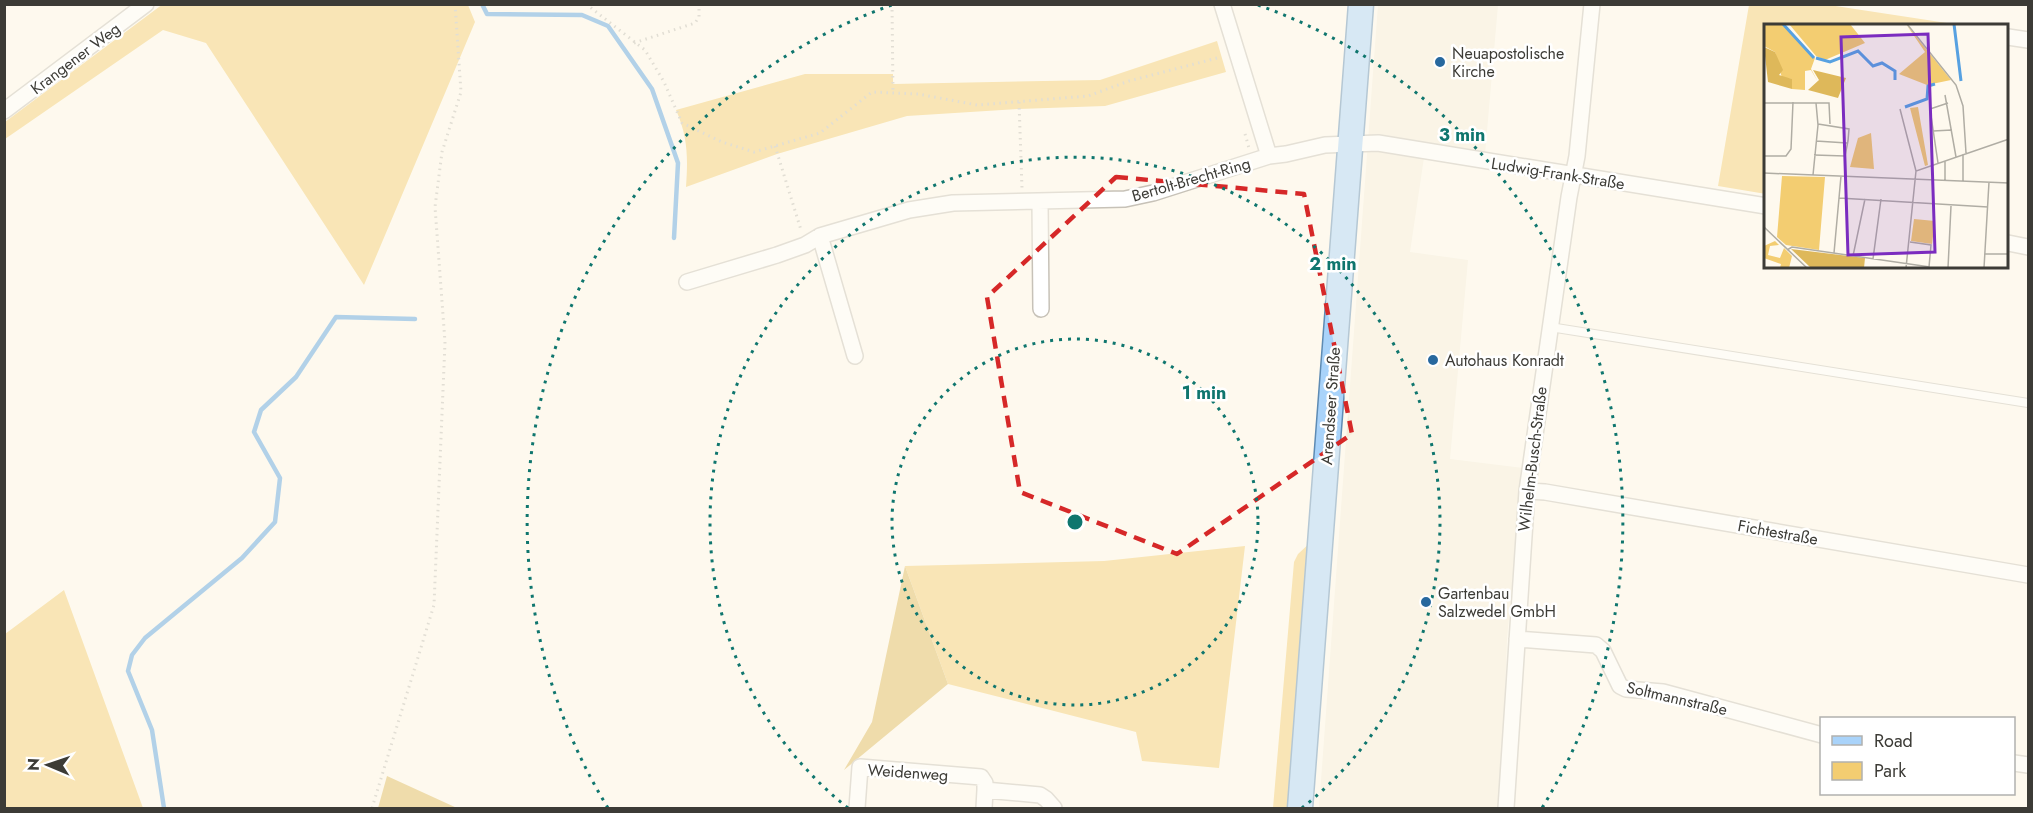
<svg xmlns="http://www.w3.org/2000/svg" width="2033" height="813" font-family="Jost,sans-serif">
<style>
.built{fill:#f5eddb}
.green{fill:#f3cd71}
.forest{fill:#deb85a}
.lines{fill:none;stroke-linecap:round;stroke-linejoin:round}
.stream{stroke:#57a1e1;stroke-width:4.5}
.service-casing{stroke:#c7c2b8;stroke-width:10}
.minor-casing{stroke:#c7c2b8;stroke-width:18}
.primary-casing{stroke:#5e8bb3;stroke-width:27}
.path{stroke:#c0bcb3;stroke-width:3;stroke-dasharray:1.5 4.5;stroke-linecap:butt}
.service{stroke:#fff;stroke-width:8}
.minor{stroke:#fff;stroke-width:15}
.primary{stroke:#a9d3fa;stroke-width:24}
.marked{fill:none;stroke:#d62828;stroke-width:4.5;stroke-dasharray:12 8;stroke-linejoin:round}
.ring{fill:none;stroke:#0f766e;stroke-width:3;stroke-dasharray:3 6}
.poi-dot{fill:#27689e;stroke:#fff;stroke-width:2}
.labels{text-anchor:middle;stroke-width:5;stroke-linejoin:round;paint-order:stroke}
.poi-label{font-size:16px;fill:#3c3b36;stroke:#fff;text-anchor:start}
.street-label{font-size:16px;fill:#3c3b36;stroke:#fff}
.inset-river{fill:none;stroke:#57a1e1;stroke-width:3}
.inset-road{fill:none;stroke:#b0ada4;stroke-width:1.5}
.view{fill:#7b2cbf;fill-opacity:0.15;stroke:#7b2cbf;stroke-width:3}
.inset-edge{fill:none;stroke:#3c3b36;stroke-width:3}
.centre{fill:#0f766e;stroke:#fff;stroke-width:3}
.ring-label{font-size:18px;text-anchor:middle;font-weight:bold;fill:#0f766e;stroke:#fff;stroke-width:5;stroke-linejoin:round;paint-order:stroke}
</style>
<rect width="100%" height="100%" fill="#fef9ee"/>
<path class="built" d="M1378 5H1498L1485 154 1426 144 1410 252 1468 260 1450 459 1523 468 1507 639 1501 808H1319Z"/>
<path class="green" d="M163 4 468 5 475 22 364 285 206 43 163 30 5 139V122Z
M1749 5H1829L1960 25 1766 26V194L1718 186Z
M1217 41 1226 72 1105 106 1019 109 907 116 777 154 686 187C688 158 688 137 676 110L805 74H893V84L1100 80Z
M1312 541 1292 808H1273L1294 562 1298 554Z
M1245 546 1219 768 1142 761 1136 732 948 684 905 566 1104 561Z
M64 590 143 808H5V634Z"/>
<path class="forest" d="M905 566 948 684 844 770 872 722Z
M387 776 457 808H378Z"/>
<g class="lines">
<path class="stream" d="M482 4 487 14 582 15 608 26 652 89 678 163 674 238
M164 808 152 730 128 671 132 655 145 638 242 558 275 522 280 478 254 432 261 410 296 377 336 317 415 319"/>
<defs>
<path id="service" d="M1550 327 2028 403"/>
<path id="minor" d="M1222 4 1269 156 1286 154 1325 145 1378 143 1766 206
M2008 37 2028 40
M4 111 146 4
M1040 202 1041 309
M820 236 855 356
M2008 243 2028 247
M687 282 777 255 805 245 820 236 909 210 953 203 1125 199 1153 193 1269 156
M1527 491 1545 492 2028 575
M1517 639 1596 645 1603 651 1620 686 1626 689 1663 692 1822 735
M2014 763 2028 765
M857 808 860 767 981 777 985 783V790L1040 795 1046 799 1054 808
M984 808 985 790
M1506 808 1527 491 1569 197 1577 156 1592 4"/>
<path id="primary" d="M1300 808 1361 4"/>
</defs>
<use href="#service" class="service-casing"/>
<use href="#minor" class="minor-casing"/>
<use href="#primary" class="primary-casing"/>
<path class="path" d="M586 4 645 50 664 82 682 123 722 142 754 152 820 133 872 92 918 94 977 105 1088 96 1129 81 1221 57
M892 4 893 93
M634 43 695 23 699 17V4
M1019 102 1022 188
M1245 134 1249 148
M775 146 801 230
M372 808 434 605 445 342 435 207 442 152 461 92 455 4"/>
<use href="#service" class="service"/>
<use href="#minor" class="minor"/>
<use href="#primary" class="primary"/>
</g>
<path d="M0 0H2033V813H0ZM1116 177 1304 194 1352 434 1177 554 1020 492 987 297Z" fill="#fef9ee" fill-opacity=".55" fill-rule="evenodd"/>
<path class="marked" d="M1116 177 1304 194 1352 434 1177 554 1020 492 987 297Z"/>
<g class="ring">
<circle cx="1075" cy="522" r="183"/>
<path d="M848 808A365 365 0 1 1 1302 808"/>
<path d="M608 808A548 548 0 0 1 892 5M1258 5A548 548 0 0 1 1542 808"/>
</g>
<g class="poi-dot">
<circle cx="1440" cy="62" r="6"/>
<circle cx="1433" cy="360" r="6"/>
<circle cx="1426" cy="602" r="6"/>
</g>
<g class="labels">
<g class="poi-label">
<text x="1452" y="59">Neuapostolische<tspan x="1452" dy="18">Kirche</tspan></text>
<text x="1445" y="366">Autohaus Konradt</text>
<text x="1438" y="599">Gartenbau<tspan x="1438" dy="18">Salzwedel GmbH</tspan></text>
</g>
<g class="street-label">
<text transform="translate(75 58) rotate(-37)" y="6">Krangener Weg</text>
<text transform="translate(1558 173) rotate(9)" y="6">Ludwig-Frank-Straße</text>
<text transform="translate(1191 179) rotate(-16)" y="6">Bertolt-Brecht-Ring</text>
<text transform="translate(1330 406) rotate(-86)" y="6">Arendseer Straße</text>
<text transform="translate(1532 459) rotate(-83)" y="6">Wilhelm-Busch-Straße</text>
<text transform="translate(1778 532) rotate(10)" y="6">Fichtestraße</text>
<text transform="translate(1677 698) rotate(13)" y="6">Soltmannstraße</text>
<text transform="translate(908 772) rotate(4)" y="6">Weidenweg</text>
</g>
</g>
<g transform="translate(1764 24)">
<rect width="244" height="244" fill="#fef9ee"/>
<path d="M0 0H18L38 20 51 34 47 45 54 58 47 46 41 47V66L28 65V55L18 54 11 28 0 22ZM25 0H86L101 19 61 36 52 32ZM142 0 187 56 163 61 135 50 161 28ZM154 83 164 141 161 142 146 84ZM107 109 110 145 86 143 94 114ZM18 152 61 153 55 226 22 221 13 213ZM150 195 171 197 168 220 147 217ZM11 217 15 221 6 222 4 231 16 234 20 224 28 232 25 244H16L17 240 0 234V222Z" fill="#f3cd71"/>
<path d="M0 23 11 28 19 46 15 51 28 55V65L4 58ZM49 46 82 54 74 74 44 66 55 56ZM27 225 101 234 100 244H47Z" fill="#deb85a"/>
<path class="inset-river" d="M19 0 50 34M190 0 197 57M52 34 66 38 94 27 109 42 118 39 131 47V56M141 83 163 75 164 62 171 60"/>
<path class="inset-road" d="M143 0 192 61 199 82 202 129M181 71 192 133M0 79H65L66 100M136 85 152 147M169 107 188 106M52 117 83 119M199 130V157M50 131 81 132 84 117 85 105 54 100M0 132H22L27 125 29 78M181 137V156M174 139 166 85 184 79M0 149 245 159M49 151 54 101 52 79M75 174 224 183M0 203 43 244M146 218 167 221 165 243M23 226 28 223 173 244M70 229 77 152M221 230H245M89 232 101 175M109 235 117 175M142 244 152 147 245 115M184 244 187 182M220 244 225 158"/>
<path class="view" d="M164 10 171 228 84 231 77 13Z"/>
<rect width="244" height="244" class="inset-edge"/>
</g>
<circle cx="1075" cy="522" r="9" class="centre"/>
<g class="ring-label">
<text x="1462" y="141">3 min</text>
<text x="1333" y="270">2 min</text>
<text x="1204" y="399">1 min</text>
</g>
<rect width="2033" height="813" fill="none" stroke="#3c3b36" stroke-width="12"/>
<rect x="1820" y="717" width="195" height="78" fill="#ffffff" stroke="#b1b1af" stroke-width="1.5"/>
<rect x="1832" y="736" width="30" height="9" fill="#a9d3fa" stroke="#b1b1af" stroke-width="1.5"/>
<text x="1874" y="747" font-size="18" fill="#3c3b36">Road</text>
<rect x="1832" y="762" width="30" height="18" fill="#f3cd71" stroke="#b1b1af" stroke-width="1.5"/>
<text x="1874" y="777" font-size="18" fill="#3c3b36">Park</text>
<g transform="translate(48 765) rotate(272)" stroke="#ffffff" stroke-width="4.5" paint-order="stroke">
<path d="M0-4.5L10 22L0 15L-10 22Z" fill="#3c3b36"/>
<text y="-9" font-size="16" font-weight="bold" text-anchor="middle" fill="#3c3b36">N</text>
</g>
</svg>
